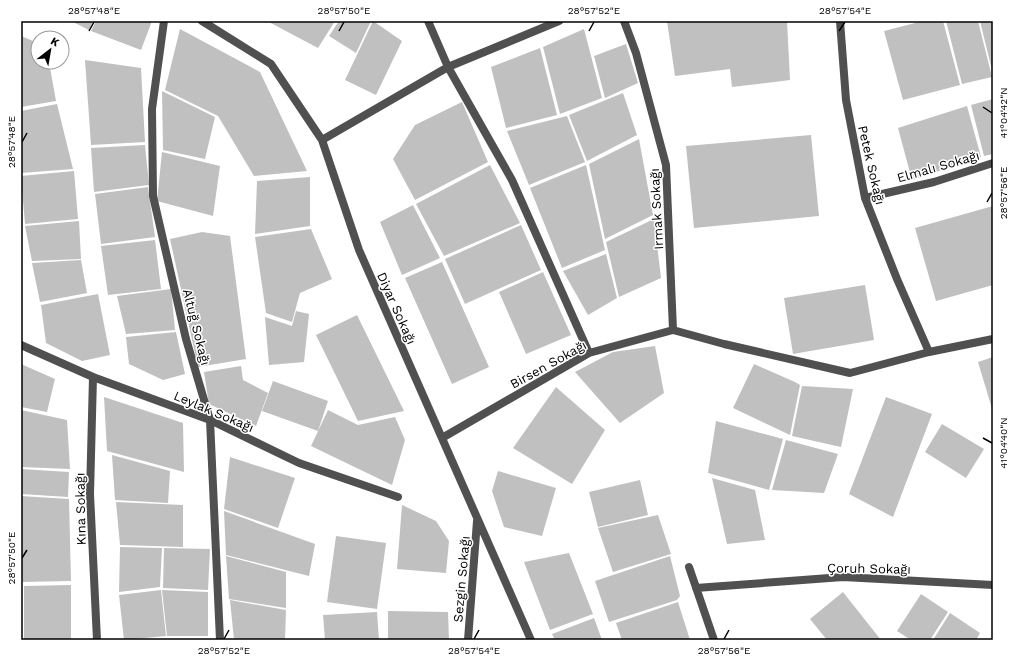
<svg xmlns="http://www.w3.org/2000/svg" width="1014" height="661" font-family="'Work Sans',sans-serif">
<style>
.building{fill:#c0c0c0}
.lines{fill:none;stroke-linecap:round;stroke-linejoin:round}
.street{stroke:#505050;stroke-width:8}
.ticks{fill:none;stroke:#000;stroke-width:1.5}
.labels{text-anchor:middle;stroke-width:3;stroke-linejoin:round;paint-order:stroke}
.street-label{font-size:13px;fill:#000;stroke:#fff}
.neatline{fill:none;stroke:#000;stroke-width:1.5}
.ticks-label{font-size:10px;text-anchor:middle;fill:#000}
</style>
<rect width="100%" height="100%" fill="#fff"/>
<path class="building" d="M71 21H93L89 30Z
M96 21H152L141 50 91 31Z
M267 21H335L318 48Z
M339 21H371L356 53 329 36Z
M373 21 402 41 376 95 345 80Z
M667 21H787L790 80 732 87 730 69 675 76Z
M923 21H943L960 85 903 100 884 31Z
M946 21H978L992 77 962 84Z
M980 21H993V70H992Z
M180 29 260 72 307 171 254 176 218 116 165 90Z
M584 29 602 98 560 114 543 47Z
M21 36 38 43V62H49L56 101 21 107Z
M626 44 638 83 605 98 594 56Z
M540 48 557 115 506 128 491 67Z
M85 60 141 68 145 142 91 145Z
M162 91 215 117 205 159 163 150Z
M623 93 637 135 587 161 569 115Z
M993 99V154L984 156 971 105Z
M462 102 488 162 415 200 393 159 415 125Z
M57 104 73 169 21 173V111Z
M967 106 981 157 912 180 898 128Z
M567 116 585 162 529 185 507 131Z
M811 135 819 216 694 228 686 146Z
M639 139 653 215 605 239 589 164Z
M145 145 149 185 94 192 91 148Z
M162 152 220 166 213 216 157 201Z
M490 165 520 223 444 256 416 204Z
M586 165 605 250 562 268 530 188Z
M74 171 78 219 25 224 21 176Z
M310 177V226L255 234 257 181Z
M148 187 155 237 101 244 95 194Z
M413 205 440 258 402 275 380 222Z
M993 206V285L936 301 915 228Z
M654 219 661 278 619 297 606 242Z
M79 221 81 259 32 261 25 226Z
M521 225 541 270 465 304 445 259Z
M311 229 332 279 300 293 292 322 266 313 255 237Z
M202 232 230 236 246 359 198 367 170 239Z
M155 240 161 289 108 295 101 246Z
M606 254 617 298 588 315 563 271Z
M81 260 87 293 40 302 32 263Z
M442 262 489 367 452 384 405 278Z
M543 272 571 335 526 354 499 292Z
M865 285 874 340 793 354 784 298Z
M171 289 175 330 126 334 117 296Z
M98 294 110 355 82 361 46 343 41 305Z
M296 311 309 314 304 362 269 365 265 317 292 326Z
M357 315 404 411 358 421 316 335Z
M176 332 185 374 163 380 129 364 126 337Z
M655 346 664 393 620 423 575 372 613 352Z
M993 357V412L978 362Z
M21 364 55 379 47 412 21 407Z
M754 364 795 382 800 385 790 435 733 408Z
M241 366 243 380 268 393 256 426 209 404 204 372Z
M273 381 328 401 318 431 262 411Z
M802 386 853 389 841 447 792 436Z
M556 387 605 430 572 484 513 448Z
M104 397 183 423 184 472 107 451Z
M886 397 932 414 893 517 849 494Z
M21 410 67 420 70 469 21 467Z
M328 410 358 425 395 417 405 440 392 485 311 446Z
M716 421 783 439 769 490 708 473Z
M942 424 984 449 966 478 925 452Z
M786 440 838 454 824 493 772 490Z
M112 455 170 471 168 503 115 500Z
M230 457 295 478 278 528 224 509Z
M21 469 69 472 68 497 21 494Z
M498 471 556 488 542 536 504 527 492 491Z
M712 478 755 490 765 540 727 544Z
M640 480 648 515 598 527 589 492Z
M21 496 69 499 71 581 21 582Z
M116 502 183 505V547L120 545Z
M402 505 436 521 449 541 446 573 397 569Z
M224 511 315 544 309 576 226 555Z
M658 515 671 554 613 572 598 528Z
M336 536 386 543 377 609 327 602Z
M120 547 162 548 160 587 119 592Z
M164 548 210 549 208 590 163 588Z
M569 553 593 614 550 630 524 562Z
M226 556 286 572V608L229 599Z
M670 556 680 596 677 600 609 622 595 581Z
M71 585V640H24V586Z
M161 590 166 636 124 640 119 595Z
M162 590 208 592V636H167Z
M843 592 881 640H827L810 619Z
M921 594 948 612 930 640H911L897 631Z
M230 600 286 610 285 640H234Z
M678 602 690 640H622L616 623Z
M388 611 448 612 449 640H388Z
M377 612 379 640H325L323 615Z
M950 613 980 633 976 640H933Z
M594 618 602 640H555L552 634Z"/>
<g class="lines">
<path class="street" d="M164 21 152 109 153 196 186 339 210 420 220 640
M202 21 271 64 322 140 359 250 531 640
M428 21 448 67 512 180 589 353
M624 21 636 53 666 165 673 330
M840 21 846 100 865 198 897 279 929 352
M322 140 448 67 559 21
M865 198 934 182 993 163
M673 330 724 344 850 373 929 352 993 339
M21 345 93 377 210 420 299 463 398 497
M93 377 90 494 97 640
M442 438 589 353 673 330
M689 567 714 640
M696 588 843 577 993 585
M468 640 477 521"/>
</g>
<path class="ticks" d="M89 31 94 22M339 31 344 22M589 31 594 22M839 31 845 22M983 107 992 113M22 142 27 133M987 202 992 193M983 438 992 443M22 558 27 550M224 639 229 630M474 639 479 630M724 639 729 630"/>
<g class="labels">
<g class="street-label">
<text transform="translate(872 165) rotate(77)" y="5">Petek Sokağı</text>
<text transform="translate(938 166) rotate(-16)" y="5">Elmalı Sokağı</text>
<text transform="translate(656 209) rotate(-93)" y="5">Irmak Sokağı</text>
<text transform="translate(397 308) rotate(66)" y="5">Diyar Sokağı</text>
<text transform="translate(197 327) rotate(76)" y="5">Altuğ Sokağı</text>
<text transform="translate(548 364) rotate(-29)" y="5">Birsen Sokağı</text>
<text transform="translate(214 411) rotate(23)" y="5">Leylak Sokağı</text>
<text transform="translate(80 509) rotate(-91)" y="5">Kına Sokağı</text>
<text transform="translate(869 568) rotate(1)" y="5">Çoruh Sokağı</text>
<text transform="translate(461 579) rotate(-85)" y="5">Sezgin Sokağı</text>
</g>
</g>
<rect width="1014" height="661" fill="none" stroke="#ffffff" stroke-width="44"/>
<g transform="translate(50 50) rotate(31)"><circle r="19" fill="#ffffff" stroke="#999999"/>
<path d="M0-3L7 15L0 10L-7 15Z" fill="#000000"/>
<text y="-6" font-size="11" font-weight="bold" text-anchor="middle" fill="#000000">K</text>
</g>
<rect x="22" y="22" width="970" height="617" class="neatline"/>
<g class="ticks-label">
<text x="94" y="14">28°57'48"E</text>
<text x="344" y="14">28°57'50"E</text>
<text x="594" y="14">28°57'52"E</text>
<text x="845" y="14">28°57'54"E</text>
<text transform="translate(1003 113) rotate(-90)" y="4">41°04'42"N</text>
<text transform="translate(11 142) rotate(-90)" y="4">28°57'48"E</text>
<text transform="translate(1003 193) rotate(-90)" y="4">28°57'56"E</text>
<text transform="translate(1003 443) rotate(-90)" y="4">41°04'40"N</text>
<text transform="translate(11 558) rotate(-90)" y="4">28°57'50"E</text>
<text x="224" y="654">28°57'52"E</text>
<text x="474" y="654">28°57'54"E</text>
<text x="724" y="654">28°57'56"E</text>
</g>
</svg>
